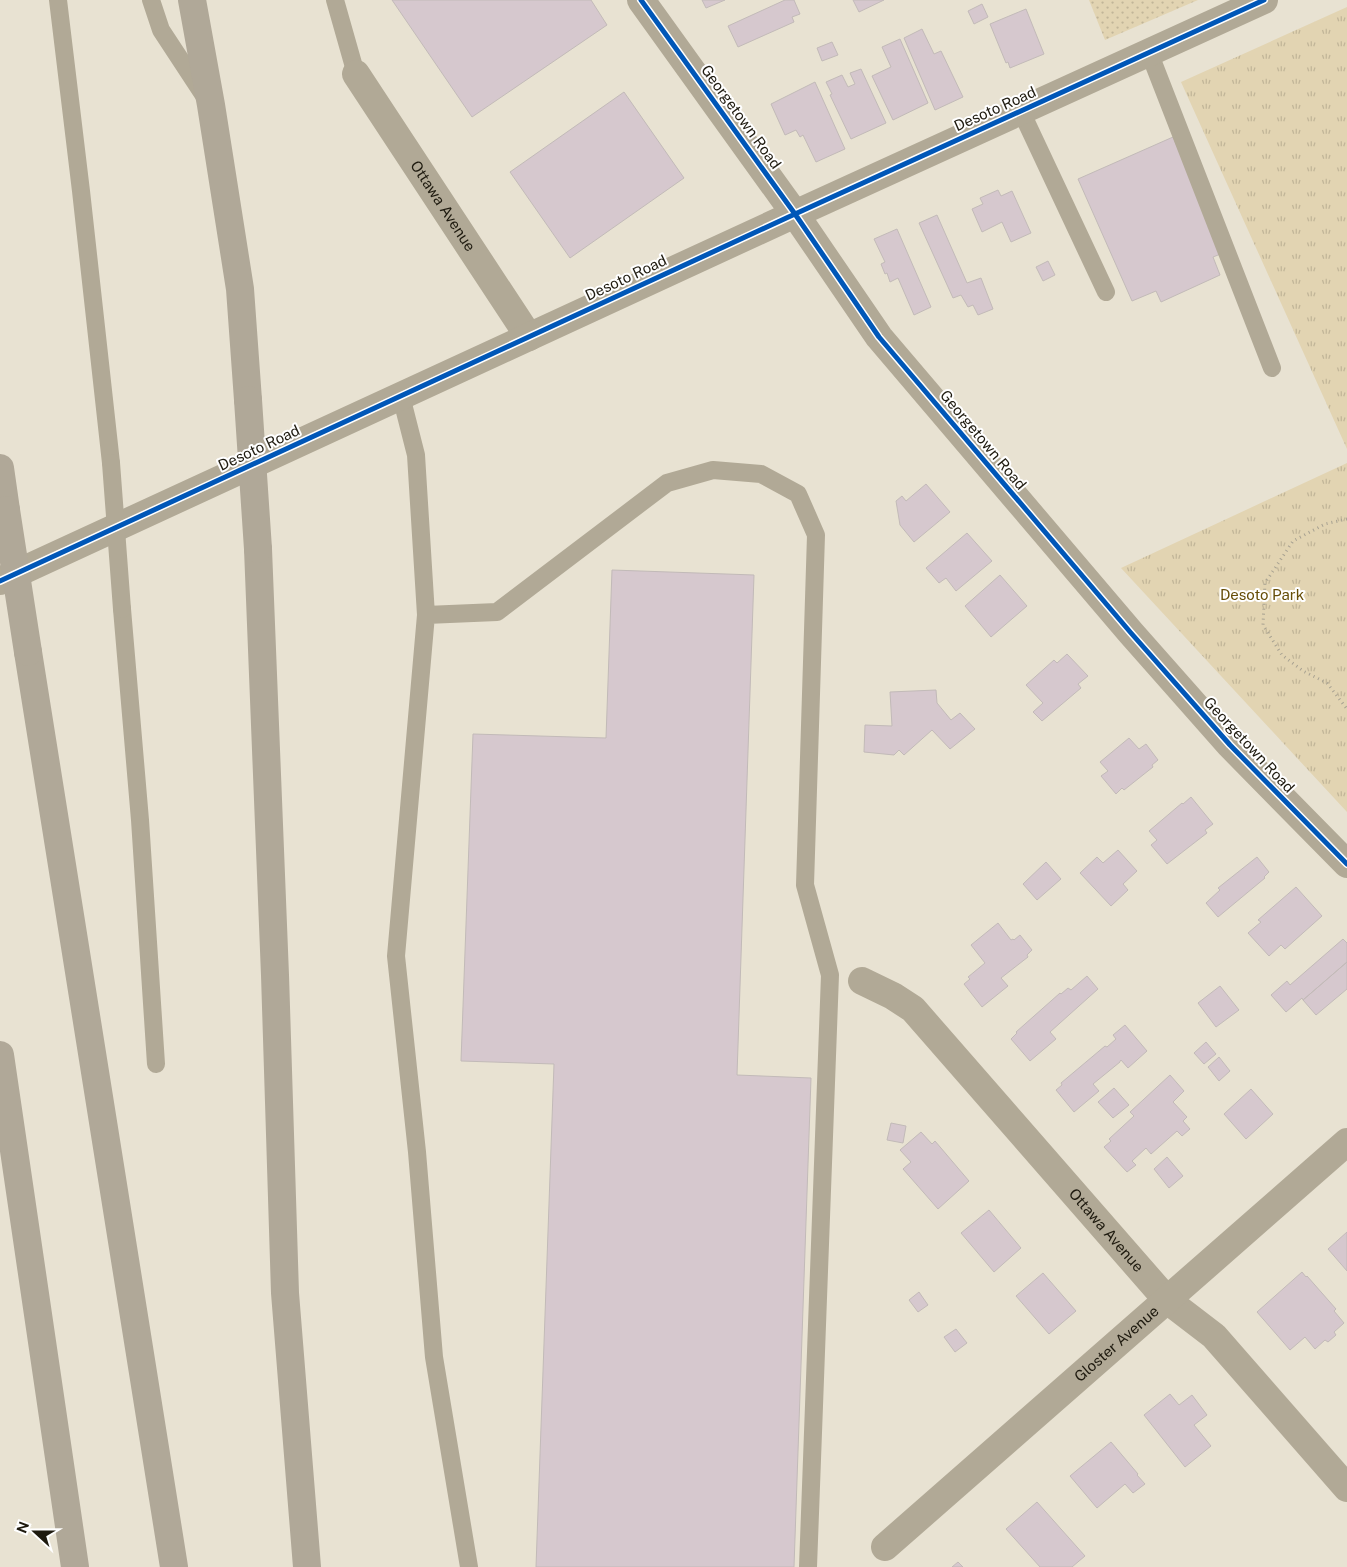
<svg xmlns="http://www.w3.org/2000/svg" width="1347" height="1567" font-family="'Public Sans',sans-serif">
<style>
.grass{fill:url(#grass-dots)}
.park{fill:url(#park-tufts)}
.building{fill:#d6c8ce;stroke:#c2bab8}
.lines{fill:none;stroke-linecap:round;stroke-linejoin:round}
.path{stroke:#a7a191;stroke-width:3;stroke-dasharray:1 4;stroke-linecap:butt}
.service{stroke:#b1a996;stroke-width:18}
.minor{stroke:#b1a996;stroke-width:28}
.tertiary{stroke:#b1a996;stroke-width:28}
.motorway{stroke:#b0a898;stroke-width:28}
.service-bridge{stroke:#b1a996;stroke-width:18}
.motorway-bridge{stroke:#b0a898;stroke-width:28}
.cycleway-casing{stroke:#fff;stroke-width:8}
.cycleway{stroke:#0057b8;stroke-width:5}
.labels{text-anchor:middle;stroke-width:4;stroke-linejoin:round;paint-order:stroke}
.street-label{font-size:15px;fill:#1e1a0f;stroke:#fff}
.park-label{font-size:15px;fill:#664d07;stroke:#fff}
</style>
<defs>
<pattern id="grass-dots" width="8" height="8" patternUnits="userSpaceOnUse" patternTransform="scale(1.25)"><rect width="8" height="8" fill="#e2d4b2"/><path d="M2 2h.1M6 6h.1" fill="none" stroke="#c1b598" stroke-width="1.8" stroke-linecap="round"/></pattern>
<pattern id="park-tufts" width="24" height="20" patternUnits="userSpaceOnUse" patternTransform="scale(1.25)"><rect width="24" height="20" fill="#e2d4b2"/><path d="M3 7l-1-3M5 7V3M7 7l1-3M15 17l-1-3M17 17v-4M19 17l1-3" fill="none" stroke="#c1b598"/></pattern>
</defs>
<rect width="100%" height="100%" fill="#e8e2d2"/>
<path class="grass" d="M1089 0H1198L1105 40Z"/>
<path class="park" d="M1347 7V449L1181 82Z
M1347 463V812L1121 568Z"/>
<path class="building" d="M392 0H591L607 25 472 117Z
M702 0H725L706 8Z
M785 0H794L800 14 792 17 794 22 738 47 728 26Z
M853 0H884L859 12Z
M982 4 988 17 974 24 968 11Z
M1026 9 1044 54 1010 68 1008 62 1006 63 990 24Z
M922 29 934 54 941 51 963 97 935 110 904 38Z
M900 39 928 103 893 120 872 76 891 67 882 47Z
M832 42 838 55 822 61 817 48Z
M861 69 886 123 851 139 830 95 832 94 826 82 842 75 848 87 855 84 850 73Z
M815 82 845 149 816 162 803 135 800 137 796 130 785 135 771 104Z
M624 92 684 178 570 258 510 172Z
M1173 137 1223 253 1213 257 1220 275 1161 302 1156 291 1132 301 1078 179Z
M998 190 1001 196 1012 191 1031 233 1011 242 1002 222 982 232 972 209 983 204 980 198Z
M937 215 967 283 981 278 993 309 978 315 973 305 968 307 961 295 953 298 919 223Z
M897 229 931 307 914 315 898 278 890 282 887 273 885 274 881 264 885 262 874 239Z
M1048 261 1055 275 1043 281 1036 267Z
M926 484 950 512 914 542 900 525 896 501 902 496 906 501Z
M967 533 992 561 956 591 946 578 939 583 926 568Z
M612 570 754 575 737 1075 811 1078 794 1567H536L554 1064 461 1061 473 734 606 738Z
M1000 575 1027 606 991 637 965 606Z
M1067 654 1088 676 1078 684 1081 688 1042 721 1033 712 1043 703 1026 685 1054 660 1057 663Z
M936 690 937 703 951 720 960 713 975 729 950 749 932 730 904 755 899 750 894 755 864 752 865 725 892 726 890 692Z
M1129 738 1139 749 1146 744 1158 760 1152 765 1153 767 1124 790 1122 788 1116 794 1101 776 1108 771 1100 762Z
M1191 797 1213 824 1205 830 1207 833 1167 864 1151 845 1157 840 1149 831 1182 803 1183 804Z
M1118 850 1137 871 1123 884 1128 890 1111 906 1080 873 1097 857 1103 863Z
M1257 857 1269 872 1264 877 1265 878 1218 917 1206 903 1220 890 1218 888Z
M1046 862 1061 879 1037 900 1023 884Z
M1296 887 1322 916 1285 949 1281 945 1269 956 1248 933 1261 922 1258 920Z
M998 923 1011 940 1013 939 1014 940 1020 935 1032 950 1027 955 1028 957 1001 978 1008 986 982 1007 964 984 970 979 968 977 985 963 971 945Z
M1343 939 1347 943V962L1303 1000 1302 998 1286 1012 1271 995 1287 981 1290 985Z
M1347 962V989L1316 1015 1303 1000Z
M1087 976 1098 989 1050 1032 1056 1039 1030 1061 1011 1039 1017 1033 1016 1032 1060 993 1061 994 1068 988 1071 990Z
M1220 986 1239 1010 1216 1027 1198 1003Z
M1125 1025 1147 1051 1128 1068 1121 1060 1120 1061V1062L1093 1084 1099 1091 1074 1112 1056 1090 1062 1085 1061 1083 1105 1046 1107 1047 1116 1039 1113 1035Z
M1206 1042 1216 1054 1204 1064 1194 1053Z
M1219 1057 1230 1071 1219 1081 1208 1067Z
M1170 1075 1184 1091 1173 1102 1187 1117 1183 1121 1190 1129 1182 1136 1177 1131 1151 1154 1146 1148 1132 1161 1136 1165 1127 1172 1104 1147 1111 1141 1109 1139 1134 1116 1130 1112Z
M1114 1088 1129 1105 1113 1118 1098 1102Z
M1251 1089 1273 1114 1246 1139 1224 1114Z
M891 1123 906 1126 903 1143 887 1140Z
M921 1132 932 1144 935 1141 969 1181 938 1209 903 1169 911 1162 900 1150Z
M1167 1157 1183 1176 1169 1188 1154 1169Z
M989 1210 1021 1248 994 1272 961 1233Z
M1347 1232V1271L1328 1249Z
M1302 1272 1306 1277 1307 1276 1336 1309 1334 1311 1344 1323 1334 1332 1336 1335 1328 1342 1325 1340 1315 1349 1305 1337 1290 1350 1257 1312Z
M1043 1273 1076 1311 1049 1334 1016 1296Z
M919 1292 928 1305 918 1312 909 1300Z
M956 1329 967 1343 955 1352 944 1337Z
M1170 1394 1179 1405 1192 1395 1207 1415 1194 1425 1211 1446 1185 1467 1144 1415Z
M1111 1442 1138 1474 1137 1475 1145 1484 1133 1493 1125 1484 1097 1508 1070 1476Z
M1037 1502 1085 1556 1072 1567H1040L1006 1529Z
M958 1562 963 1567H952Z"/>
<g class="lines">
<path class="path" d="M1347 519 1325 524 1293 541 1265 583 1263 625 1282 655 1303 671 1327 683 1347 709"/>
<path class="service" d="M58 0 81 191 111 463
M151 0 161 30 205 97
M335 0 356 74
M1149 52 1272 368
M1021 111 1106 292
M401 396 416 455 426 615 396 956 417 1152 434 1357 469 1567
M122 609 140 820 156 1064
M426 615 497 612 667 483 713 470 761 474 798 494 816 535 805 885 830 975 808 1567"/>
<g class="minor">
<path d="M641 0 795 214"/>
<path id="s1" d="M356 74 529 337"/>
<path id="s2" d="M862 981 893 996 913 1009 1167 1300 1214 1336 1347 1488"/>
<path id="s3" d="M885 1547 1347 1142"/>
</g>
<path class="tertiary" d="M795 214 879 337 1131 633 1230 745 1347 864
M0 581 795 214 1264 0"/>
<path class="motorway" d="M192 0 211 105 240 289 248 400
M0 468 6 510
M258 549 275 975 285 1293 307 1567
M28 652 174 1567
M0 1055 75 1567"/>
<path class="service-bridge" d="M111 463 122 609"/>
<path class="motorway-bridge" d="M248 400 258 549
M6 510 28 652"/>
<defs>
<path id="cycleway" d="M641 0 795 214 879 337 1131 633 1230 745 1347 864
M0 581 795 214 1264 0"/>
</defs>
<use href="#cycleway" class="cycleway-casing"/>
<use href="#cycleway" class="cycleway"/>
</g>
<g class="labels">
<g class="street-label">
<text transform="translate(995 109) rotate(-24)" y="5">Desoto Road</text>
<text transform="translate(741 117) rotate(54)" y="5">Georgetown Road</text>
<text dy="5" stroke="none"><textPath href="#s1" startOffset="158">Ottawa Avenue</textPath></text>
<text transform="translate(626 278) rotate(-25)" y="5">Desoto Road</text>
<text transform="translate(983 440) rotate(50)" y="5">Georgetown Road</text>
<text transform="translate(259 448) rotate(-25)" y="5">Desoto Road</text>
<text transform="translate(1249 745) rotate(47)" y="5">Georgetown Road</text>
<text dy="5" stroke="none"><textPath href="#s2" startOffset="352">Ottawa Avenue</textPath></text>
<text dy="5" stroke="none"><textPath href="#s3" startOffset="308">Gloster Avenue</textPath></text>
</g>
<g class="park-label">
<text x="1262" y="600">Desoto Park</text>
</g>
</g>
<g transform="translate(35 1532) rotate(291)" stroke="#ffffff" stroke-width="4" paint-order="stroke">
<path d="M0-4L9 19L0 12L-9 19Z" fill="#1e1a0f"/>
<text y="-8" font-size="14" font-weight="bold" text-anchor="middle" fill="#1e1a0f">N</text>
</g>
</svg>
